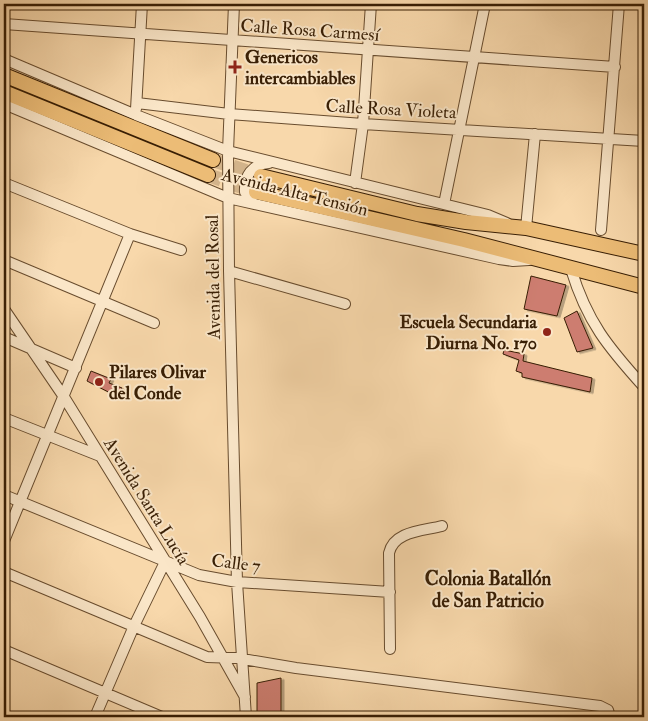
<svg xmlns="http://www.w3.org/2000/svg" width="648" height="721" font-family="'IM FELL Double Pica',serif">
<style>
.building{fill:#cd7d6f;stroke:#381e04;filter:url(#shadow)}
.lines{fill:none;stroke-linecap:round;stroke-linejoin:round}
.major-tunnel{stroke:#d2b38a;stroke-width:14;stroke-dasharray:14 7;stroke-linecap:butt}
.minor-casing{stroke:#684c2e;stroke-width:12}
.major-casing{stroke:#381e04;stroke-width:16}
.minor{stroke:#fae6c8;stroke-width:10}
.major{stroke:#ecbc76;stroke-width:14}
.poi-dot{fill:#8f2418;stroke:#fae6c8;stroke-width:2}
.labels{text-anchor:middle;stroke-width:4;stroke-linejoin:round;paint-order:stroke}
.street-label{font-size:18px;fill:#381e04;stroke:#fae6c8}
.poi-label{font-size:18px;font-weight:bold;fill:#381e04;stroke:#fae6c8;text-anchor:start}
.neighbourhood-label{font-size:19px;font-weight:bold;fill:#381e04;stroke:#fae6c8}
</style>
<defs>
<filter id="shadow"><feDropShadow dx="3" dy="1.5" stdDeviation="0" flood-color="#0004"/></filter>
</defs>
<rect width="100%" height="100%" fill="#f8d8ab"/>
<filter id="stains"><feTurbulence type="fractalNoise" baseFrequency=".004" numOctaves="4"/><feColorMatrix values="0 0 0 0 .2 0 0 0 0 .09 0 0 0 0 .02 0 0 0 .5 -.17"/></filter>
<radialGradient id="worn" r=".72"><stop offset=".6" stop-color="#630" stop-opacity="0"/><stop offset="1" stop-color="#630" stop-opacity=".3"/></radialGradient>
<path class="building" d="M531 276 566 285 557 316 524 309Z
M577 311 593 348 577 352 564 318Z
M504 350 524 354 523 361 592 378 590 392 522 377V373L516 371 519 360 503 354Z
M91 371 111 379 109 383 122 388 118 397 87 381Z
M281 678V715L257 717V683Z"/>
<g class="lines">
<path class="major-tunnel" d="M213 160 261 176
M208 175 256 192"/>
<defs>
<path id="minor" d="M234 4 228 151 229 271 237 582 246 717
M4 24 615 67
M4 59 136 115 228 151 488 215 507 223
M137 103 229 114 363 124 644 141
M4 104 228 198 499 259 513 261 529 260
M136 109 142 4
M4 183 130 234 181 250
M355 183 363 124 371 4
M254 204 245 192C244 176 252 164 269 163
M444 204 485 4
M526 228 535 134
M601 230 619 4
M4 260 154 323
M571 269C587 322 608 347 644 387
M229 271 345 304
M4 309 64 397 200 617 245 697
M4 337 76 368
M4 418 100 456
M4 495 199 575 237 582 390 592
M4 541 130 234
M4 572 207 657 237 658 296 668 600 706 608 710 610 717
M390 649 389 553C394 531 423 531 442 526
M4 650 162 717
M95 717 134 626 165 562"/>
<path id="major" d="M4 75 213 160
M4 92 208 175
M261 176 417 214 466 222 526 228 644 254
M256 192 464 240 644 287"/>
</defs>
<use href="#minor" class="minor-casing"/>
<use href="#major" class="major-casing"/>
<use href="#minor" class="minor"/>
<use href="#major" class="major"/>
</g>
<g class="poi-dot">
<path d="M232.5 59.5h5v5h5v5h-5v5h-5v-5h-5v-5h5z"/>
<circle cx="547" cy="332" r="5"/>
<circle cx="99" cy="382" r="5"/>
</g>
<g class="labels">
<g class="street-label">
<text transform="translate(310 30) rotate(4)" y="6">Calle Rosa Carmesí</text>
<text transform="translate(391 109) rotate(3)" y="6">Calle Rosa Violeta</text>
<text transform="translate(295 192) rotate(14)" y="6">Avenida Alta Tensión</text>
<text transform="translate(213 277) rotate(-91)" y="6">Avenida del Rosal</text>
<text transform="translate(147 501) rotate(58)" y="6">Avenida Santa Lucía</text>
<text transform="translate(236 563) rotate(7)" y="6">Calle 7</text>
</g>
<g class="poi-label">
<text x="245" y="63">Genericos<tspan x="245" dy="21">intercambiables</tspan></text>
<text x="537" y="328" text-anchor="end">Escuela Secundaria<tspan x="537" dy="21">Diurna No. 170</tspan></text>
<text x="109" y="378">Pilares Olivar<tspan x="109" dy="21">del Conde</tspan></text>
</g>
<g class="neighbourhood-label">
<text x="488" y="585">Colonia Batallón<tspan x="488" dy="22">de San Patricio</tspan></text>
</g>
</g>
<rect width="648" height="721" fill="none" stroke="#f8d8ab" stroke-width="20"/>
<rect x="5" y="5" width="638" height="711" fill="none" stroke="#381e04" stroke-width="2.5"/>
<rect x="10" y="10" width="628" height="701" fill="none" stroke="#381e04"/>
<rect width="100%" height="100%" filter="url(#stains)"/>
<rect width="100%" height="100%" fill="url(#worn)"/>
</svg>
